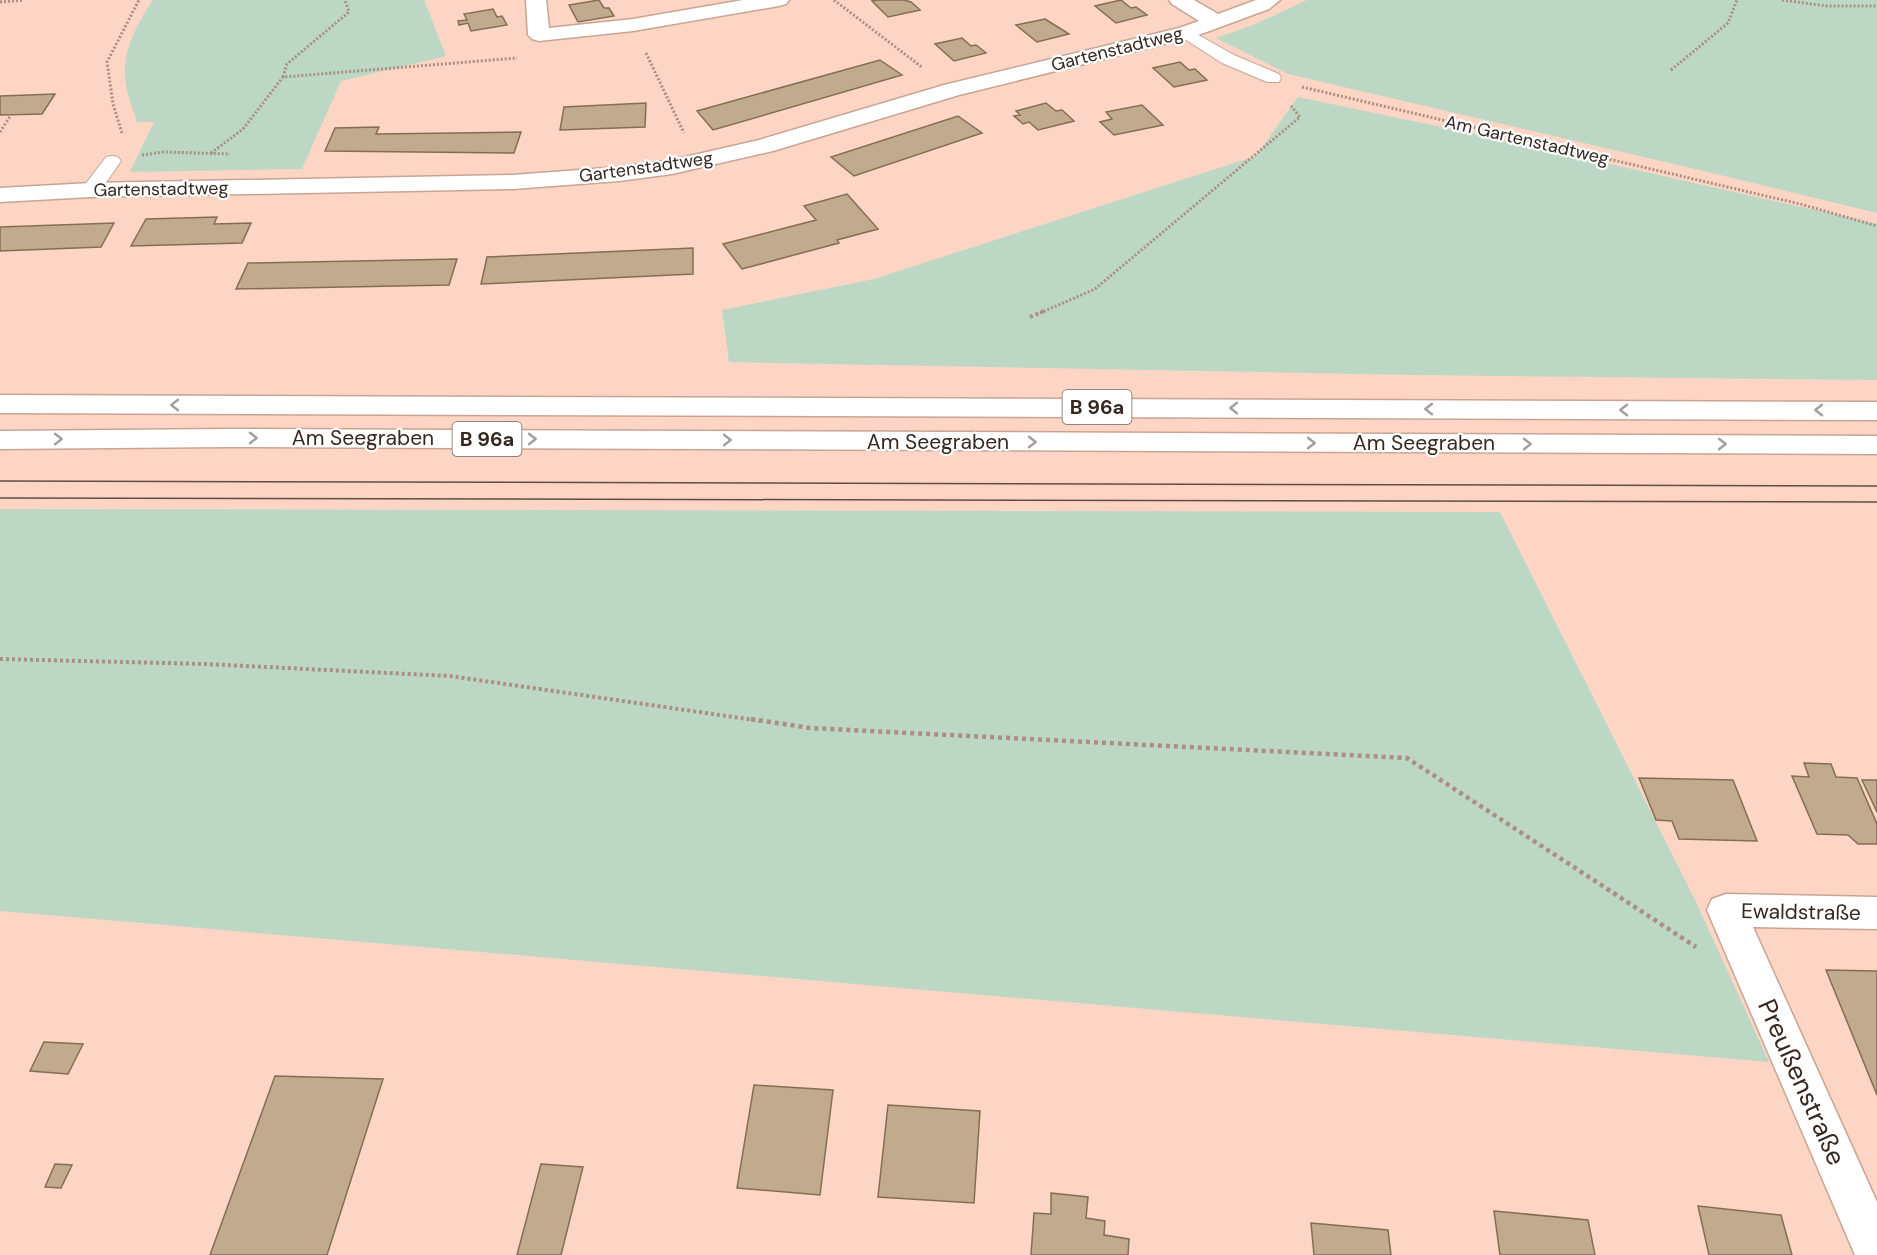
<svg xmlns="http://www.w3.org/2000/svg" width="1877" height="1255" font-family="'DM Sans',sans-serif">
<style>
.green{fill:#bcd7c3}
.building{fill:#c1aa8d;stroke:#846e52;stroke-width:1.5}
.lines{fill:none;stroke-linecap:round;stroke-linejoin:round}
.lane-casing{stroke:#c9a493;stroke-width:2}
.street-casing{stroke:#c9a493;stroke-width:3}
.primary-casing{stroke:#c9a493;stroke-width:3}
.path-far2{stroke:#ac8e82;stroke-width:3;stroke-dasharray:2 2;stroke-linecap:butt}
.path-far1{stroke:#ac8e82;stroke-width:4;stroke-dasharray:3 3;stroke-linecap:butt}
.path{stroke:#ac8e82;stroke-width:4.5;stroke-dasharray:4 4;stroke-linecap:butt}
.lane{fill:#fff;fill-rule:evenodd}
.street{fill:#fff;fill-rule:evenodd}
.primary{fill:#fff;fill-rule:evenodd}
.tram{stroke:#624e46;stroke-width:1.5}
.oneway{stroke:#a59e9b}
.labels{text-anchor:middle;stroke-width:4.5;stroke-linejoin:round;paint-order:stroke}
.far-street-label{font-size:18px;fill:#362721;stroke:#fff}
.shield{fill:#fff;stroke:#726864;stroke-width:1.5}
.shield-label{font-size:20px;font-weight:bold;fill:#362721}
.street-label{font-size:21px;fill:#362721;stroke:#fff}
.near-street-label{font-size:26px;fill:#362721;stroke:#fff}
</style>
<rect width="100%" height="100%" fill="#fcd5c4"/>
<path class="green" d="M153 0H424L446 56 341 81 302 169 130 172 154 122H137C134 111 129 101 127 90 119 55 135 28 153 0Z
M1307 0H1877V213L1708 172 1288 74 1216 38 1253 25Z
M1298 97 1480 135 1877 224V380L1414 375 729 362 722 310 874 279 1256 156Z
M0 509 1500 512 1696 902 1769 1062 0 911Z"/>
<path class="building" d="M599 0 604 8H609L614 16 578 22 569 5Z
M877 0H904L911 2 920 10 888 17 872 1Z
M1121 0 1131 8 1136 7 1147 15 1116 23 1095 6Z
M493 9 497 17 502 16 507 25 471 31 468 23 459 25 458 21 467 20 464 14Z
M1045 19 1069 34 1037 42 1016 25Z
M962 38 971 46 976 45 986 53 954 61 935 44Z
M880 60 902 75 713 130 697 111Z
M1180 62 1189 70 1195 69 1207 80 1174 87 1153 68Z
M55 94 42 114 0 115V96Z
M646 103 645 127 560 130 564 107Z
M1046 103 1056 111 1062 110 1074 121 1038 130 1029 122 1023 124 1014 116 1020 115 1016 111Z
M1142 105 1163 125 1114 135 1100 122 1112 119 1106 112Z
M958 116 982 133 854 176 831 157Z
M379 127 376 134 521 132 514 153 325 151 335 128Z
M847 194 878 229 837 240 839 243 742 269 723 244 816 220 804 206Z
M217 217 214 224 251 223 242 243 131 246 146 219Z
M114 223 101 247 0 251V227Z
M693 248V274L481 284 487 257Z
M457 259 449 285 236 289 248 263Z
M1804 763 1831 764 1836 777 1857 778 1877 824V844H1858L1848 835 1817 834 1792 776 1809 777Z
M1639 778 1733 780 1757 841 1679 839 1672 821 1656 820Z
M1862 780H1877V812Z
M1826 970 1877 971V1095Z
M44 1042 83 1044 68 1074 30 1071Z
M275 1076 383 1079 327 1255H210Z
M754 1085 833 1090 820 1195 737 1188Z
M888 1105 980 1111 974 1203 878 1197Z
M55 1164 72 1165 61 1188 45 1187Z
M541 1164 583 1167 561 1255H517Z
M1051 1193 1088 1197 1086 1218 1105 1221 1104 1235 1129 1239 1128 1255H1031L1034 1213 1051 1214Z
M1698 1206 1781 1215 1792 1255H1709Z
M1494 1211 1588 1220 1595 1255H1500Z
M1311 1223 1388 1230 1391 1255H1314Z"/>
<g class="lines">
<defs>
<path id="lane" d="M1186 28 1234 55 1279 74 1281 78 1279 82H1267L1222 63 1180 36 1178 33Z
M112 156 118 157 121 161 98 194H84L82 190 84 186 106 157Z"/>
<path id="street" d="M526 0H546L549 28 633 19 743 0H789L786 4 779 6 633 31 539 41 532 39 528 35Z
M1169 0H1194L1218 14 1256 0H1280L1269 9 1193 37 959 95 773 151 672 174 619 181 513 189 91 197 0 202V188L91 183 513 175 619 167 672 160 759 140 944 85 1179 28 1199 21 1172 4Z
M1726 894 1877 897V929L1753 927 1877 1202V1255H1855L1707 910 1712 899Z"/>
<path id="primary" d="M0 395 1877 402V420L0 413Z
M227 429 1877 436V454L227 447 0 449V431Z"/>
</defs>
<use href="#lane" class="lane-casing"/>
<use href="#street" class="street-casing"/>
<use href="#primary" class="primary-casing"/>
<path class="path-far2" d="M834 0 923 68
M1782 0 1827 6H1877
M0 2 24 0
M646 53 684 133
M1671 70 1728 23 1737 0
M283 77 287 64 349 12 345 0
M1302 87 1800 204 1877 226
M0 132 11 115
M122 133 113 104 107 62 139 0
M211 153 243 129 283 77 517 58
M142 155 164 152 230 154
M1040 313 1095 289 1300 117 1291 106"/>
<path class="path-far1" d="M1030 317 1044 311
M0 659 205 664 450 676 761 721"/>
<path class="path" d="M751 719 810 728 1407 758 1696 947"/>
<use href="#lane" class="lane"/>
<use href="#street" class="street"/>
<use href="#primary" class="primary"/>
<path class="tram" d="M0 481 1877 486
M0 498 1877 502"/>
</g>
<defs><path id="oneway-chevron" d="M-2-3.5L2.5 0L-2 3.5" fill="none" stroke-width="1.6" stroke-linecap="round" stroke-linejoin="round" transform="scale(1.5)"/></defs>
<g class="oneway">
<use href="#oneway-chevron" transform="translate(175 405) rotate(-180)"/>
<use href="#oneway-chevron" transform="translate(1234 408) rotate(-180)"/>
<use href="#oneway-chevron" transform="translate(1429 409) rotate(-180)"/>
<use href="#oneway-chevron" transform="translate(1624 410) rotate(-180)"/>
<use href="#oneway-chevron" transform="translate(1819 410) rotate(-180)"/>
<use href="#oneway-chevron" transform="translate(253 438)"/>
<use href="#oneway-chevron" transform="translate(58 439)"/>
<use href="#oneway-chevron" transform="translate(532 439)"/>
<use href="#oneway-chevron" transform="translate(727 440)"/>
<use href="#oneway-chevron" transform="translate(1032 442)"/>
<use href="#oneway-chevron" transform="translate(1311 443)"/>
<use href="#oneway-chevron" transform="translate(1527 444)"/>
<use href="#oneway-chevron" transform="translate(1722 444)"/>
</g>
<g class="labels">
<g class="far-street-label">
<text transform="translate(1117 49) rotate(-14)" y="6">Gartenstadtweg</text>
<text transform="translate(1527 140) rotate(13)" y="6">Am Gartenstadtweg</text>
<text transform="translate(646 167) rotate(-8)" y="6">Gartenstadtweg</text>
<text transform="translate(161 189) rotate(-1)" y="6">Gartenstadtweg</text>
</g>
<g class="shield">
<rect x="1062.5" y="390" width="69" height="34" rx="4.5"/>
<rect x="452.5" y="422" width="69" height="34" rx="4.5"/>
</g>
<g class="shield-label">
<text x="1097" y="414">B 96a</text>
<text x="487" y="446">B 96a</text>
</g>
<g class="street-label">
<text x="363" y="445">Am Seegraben</text>
<text x="938" y="449">Am Seegraben</text>
<text x="1424" y="450">Am Seegraben</text>
<text transform="translate(1801 912) rotate(1)" y="7">Ewaldstraße</text>
</g>
<g class="near-street-label">
<text transform="translate(1802 1082) rotate(66)" y="9">Preußenstraße</text>
</g>
</g>
</svg>
